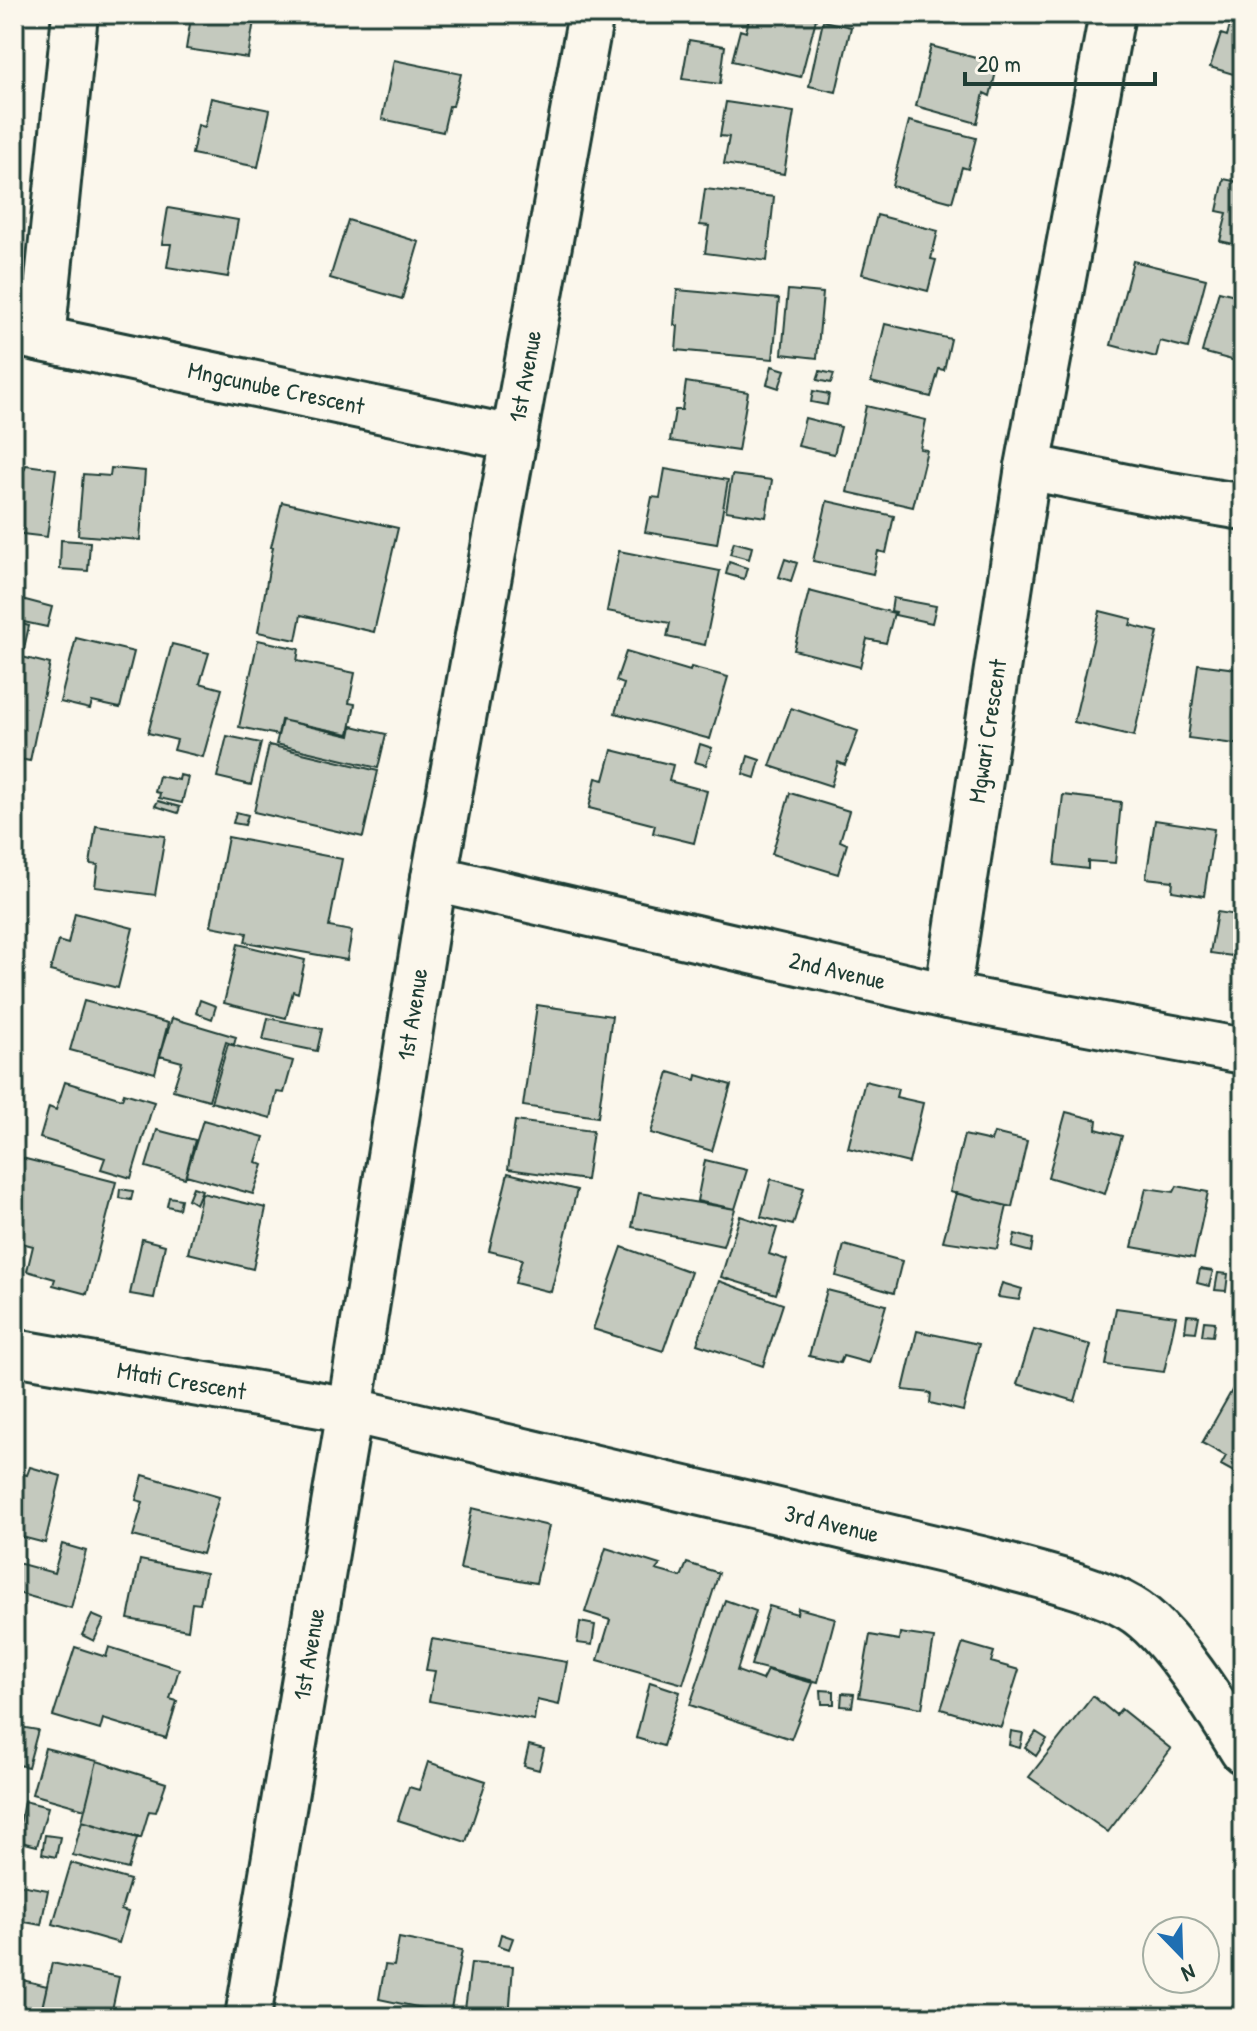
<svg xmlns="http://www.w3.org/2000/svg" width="1257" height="2031" font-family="'Patrick Hand',sans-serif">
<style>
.building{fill:#c4c9be;stroke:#1f3d34;stroke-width:2}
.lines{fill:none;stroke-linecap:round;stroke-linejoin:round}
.minor-casing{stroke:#1f3d34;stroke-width:50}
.minor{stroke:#fbf7ec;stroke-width:44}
.labels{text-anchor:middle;stroke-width:7;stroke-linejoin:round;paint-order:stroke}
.street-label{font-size:24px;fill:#1f3d34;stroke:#fbf7ec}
</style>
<rect width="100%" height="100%" fill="#fbf7ec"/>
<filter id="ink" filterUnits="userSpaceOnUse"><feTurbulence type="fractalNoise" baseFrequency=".0125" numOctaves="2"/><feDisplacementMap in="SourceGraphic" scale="16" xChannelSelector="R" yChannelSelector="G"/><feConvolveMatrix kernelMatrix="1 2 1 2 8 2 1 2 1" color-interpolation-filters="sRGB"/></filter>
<g filter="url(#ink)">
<path class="building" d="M186 14H255L248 58 186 49 191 18 185 16Z
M750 14H797L816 19 801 77 732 61 740 30 746 32Z
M1233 14H1243V77L1210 67 1221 34 1227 36Z
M823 21 851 27 836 92 809 86Z
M689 40 725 46 720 84 682 79Z
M931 46 998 64 990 96 984 93 977 123 916 106Z
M394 60 461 74 453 106H449L443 132 382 119Z
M211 98 270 110 258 167 192 154 198 125 205 127Z
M726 102 794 112 784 174 724 164 729 137 720 136Z
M909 121 976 138 968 169 962 167 952 202 892 186Z
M1224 179 1243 183V246L1220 241 1227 213 1217 211Z
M705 189 774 197 767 261 705 253 709 226 700 225Z
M168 208 238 220 228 277 167 267 171 244H162Z
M877 215 938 231 931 259 936 260 928 291 862 274Z
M348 220 419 242 402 299 330 278Z
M1133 261 1206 279 1188 348 1160 341 1156 357 1111 345Z
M677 290 779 299 773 359 676 350 678 326 674 325Z
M788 290 823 293 817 358 782 354Z
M1219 291 1243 297V363L1202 352Z
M885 324 951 339 944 370 939 369 931 397 871 382Z
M772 366 785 370 779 388 767 384Z
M820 371 834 374 831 383 817 380Z
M686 382 748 392 738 451 670 441 675 410H682Z
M813 391 829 394 827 405 811 402Z
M866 406 926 420 920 449 927 450 913 507 847 492Z
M805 418 841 427 834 454 798 446Z
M26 465 56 469 47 537 14 533V469L24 470Z
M111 468 145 471 140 540 78 535 83 474 110 476Z
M665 469 728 480 717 544 645 532 652 497 660 498Z
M732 475 772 480 766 517 726 511Z
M827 501 894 516 886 553 878 551 873 574 813 561Z
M282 502 398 528 374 632 301 615 296 640 258 632 273 547H271Z
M61 540 90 542 88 571 60 569Z
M734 542 752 547 749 559 730 554Z
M619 551 720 571 705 645 667 637 670 623 607 611Z
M785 559 797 563 791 581 779 577Z
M729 562 747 568 744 579 726 574Z
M809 591 894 613 886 643 867 639 860 667 794 650Z
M14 597 52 607 47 627 14 620Z
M893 598 936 606 932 623 895 615 896 612 891 611Z
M1100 611 1132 619 1130 625 1158 632 1134 736 1074 722Z
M14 622 29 626 22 657 50 664 30 761 14 758Z
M76 638 134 652 120 708 92 702 90 709 60 702Z
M258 640 299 649 297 661 355 673 349 703 355 704 349 734 281 720 278 735 239 727Z
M172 644 209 653 200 683 222 689 203 757 174 750 177 740 148 733Z
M626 652 690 671 691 667 728 677 710 739 615 713 624 684 616 681Z
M1198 664 1243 670V745L1188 738Z
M791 708 858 731 845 765 838 762 831 786 770 766Z
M282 720 350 736 352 726 386 734 378 768 276 744Z
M227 736 261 743 251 785 217 777Z
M700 744 712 748 706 765 695 762Z
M269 745 378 771 363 837 254 812Z
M612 750 673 765 669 781 707 791 694 843 653 833 655 825 589 808 596 778 604 780Z
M748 756 760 760 755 778 743 774Z
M180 775 188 777 182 803 159 798 160 793 155 792 159 776 179 780Z
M790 793 849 811 840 841 847 844 838 874 772 854Z
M1063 795 1121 802 1115 863 1088 861V869L1055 865Z
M158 801 180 807 178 813 155 806Z
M236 812 248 815 245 825 233 823Z
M1155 820 1214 829 1204 896 1172 891 1173 881 1146 878Z
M96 826 165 836 155 895 95 887 98 865 90 864Z
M228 837 342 859 329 927 352 931 347 960 245 942 247 933 211 926Z
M1243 859V910L1234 908Z
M1217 912 1243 916 1240 957 1210 953Z
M75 913 133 928 118 988 50 971 58 941 68 944Z
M238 944 305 960 298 993 293 991 286 1018 224 1003Z
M200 1000 216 1006 212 1019 196 1013Z
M84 1001 168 1023 155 1073 70 1050Z
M537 1005 612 1016 598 1117 523 1106Z
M172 1018 236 1037 234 1045 226 1042 209 1100 173 1090 182 1062 160 1056Z
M268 1018 322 1029 317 1051 263 1040Z
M228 1044 293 1061 284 1093 277 1092 271 1118 211 1102Z
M669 1072 696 1080 697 1075 731 1085 712 1151 651 1133Z
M865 1081 898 1089 896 1097 923 1103 909 1163 848 1148Z
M65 1082 122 1099 124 1093 154 1102 131 1178 101 1169 105 1158 40 1138 49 1107 56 1110Z
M1066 1112 1097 1120 1096 1129 1122 1136 1105 1194 1048 1177Z
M203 1120 264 1137 256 1162 263 1165 253 1194 186 1175Z
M515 1121 593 1131 586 1180 508 1169Z
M157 1130 195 1140 185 1178 146 1167Z
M994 1133 1027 1141 1012 1207 950 1192 964 1135 991 1141Z
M14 1156 116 1182 87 1294 53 1285 55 1279 27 1271 33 1246 14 1241Z
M705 1160 747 1170 735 1209 697 1201Z
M508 1173 577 1190 551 1292 515 1283 522 1259 489 1251Z
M771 1179 804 1188 793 1225 761 1217Z
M1177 1186 1208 1192 1194 1258 1132 1247 1146 1188 1174 1192Z
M193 1187 202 1190 196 1204 188 1199Z
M120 1189 133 1191 131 1200 119 1198Z
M202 1193 266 1208 253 1269 188 1253Z
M639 1193 735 1209 723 1246 632 1227Z
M956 1193 1007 1206 997 1249 943 1241Z
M169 1197 181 1199 179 1209 167 1206Z
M740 1216 777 1228 769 1254 787 1260 776 1294 721 1277Z
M1015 1234 1033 1239 1031 1252 1012 1247Z
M142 1239 165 1245 154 1298 130 1294Z
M844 1245 902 1261 894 1293 836 1276Z
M622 1247 691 1272 663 1351 593 1329Z
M1200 1269 1213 1271 1209 1286 1197 1283Z
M1218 1273 1228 1274 1226 1291 1215 1290Z
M719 1281 783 1304 763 1366 697 1344Z
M1002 1283 1022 1289 1019 1300 998 1297Z
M827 1290 886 1305 869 1363 843 1356 840 1363 809 1356Z
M1116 1308 1176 1316 1164 1372 1106 1365Z
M1187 1315 1199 1316 1196 1332 1185 1331Z
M1204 1321 1215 1322 1213 1336 1202 1335Z
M1034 1329 1091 1345 1075 1401 1017 1384Z
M917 1331 979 1344 963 1411 930 1403 931 1393 903 1390Z
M1243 1371V1477L1221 1465 1226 1456 1202 1443Z
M30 1467 61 1476 45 1543 14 1535V1472L27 1475Z
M143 1475 219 1497 202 1554 133 1536 143 1502 136 1500Z
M472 1508 549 1526 536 1583 460 1569Z
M62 1544 86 1551 71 1608 14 1592V1562L54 1573Z
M606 1548 660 1565 656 1570 681 1577 687 1563 719 1573 683 1684 598 1660 610 1620 585 1612Z
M140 1560 206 1573 200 1604 192 1603 188 1630 128 1619Z
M725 1600 756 1611 737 1671 762 1680 767 1670 813 1683 791 1739 690 1705Z
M769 1606 797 1614 798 1608 835 1618 818 1682 751 1665Z
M92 1615 104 1620 94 1641 82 1635Z
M580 1622 595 1625 592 1645 577 1643Z
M900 1633 934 1638 922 1708 859 1697 870 1635 899 1640Z
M432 1639 567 1662 559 1705 537 1700 534 1720 429 1701 435 1671 426 1670Z
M963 1643 994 1652 991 1662 1019 1670 1001 1727 941 1709Z
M75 1647 106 1657 109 1647 179 1669 170 1699 177 1701 166 1738 103 1719 100 1730 53 1716Z
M650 1682 680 1692 663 1746 636 1738Z
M821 1690 834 1691V1704H822Z
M842 1693 854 1694 852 1707 841 1706Z
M1093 1696 1116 1715 1121 1709 1171 1749 1108 1832 1029 1777Z
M14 1726 38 1730 28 1767 14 1764Z
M1011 1731 1023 1733 1020 1748 1009 1745Z
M1036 1732 1047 1739 1036 1756 1025 1748Z
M529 1745 544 1749 539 1770 524 1766Z
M45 1748 97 1761 85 1809 32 1794Z
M97 1761 166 1783 156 1812 149 1811 141 1838 82 1821Z
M428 1762 486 1781 466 1842 398 1820 409 1787 419 1790Z
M24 1801 48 1807 37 1846 17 1841Z
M82 1821 137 1838 128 1869 73 1855Z
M45 1835 60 1837 56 1857 42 1854Z
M71 1863 130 1880 121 1910 128 1912 119 1943 53 1924Z
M15 1884 48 1890 41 1925 14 1920Z
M501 1934 513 1938 509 1949 498 1945Z
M399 1938 462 1950 450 2014 379 1999 385 1965 394 1966Z
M52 1963 119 1977 112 2010 105 2008 103 2017H40Z
M471 1963 513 1966 509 2017H464Z
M14 1978 47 1986 40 2017 14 2012Z"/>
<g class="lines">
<defs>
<g id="minor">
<path id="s1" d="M14 333 512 438"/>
<path d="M42 339 75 14"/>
<path d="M1028 467 1146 491 1243 507"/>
<path id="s2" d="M434 878 947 996 1243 1051"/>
<path id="s3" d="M947 996 1028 467 1112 14"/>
<path id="s4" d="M14 1352 350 1410 985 1560C1027 1573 1093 1586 1130 1608 1170 1631 1218 1710 1243 1751"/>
<path id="s5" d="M248 2017 350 1410 434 878 591 14"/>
</g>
</defs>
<use href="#minor" class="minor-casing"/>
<use href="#minor" class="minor"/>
</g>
</g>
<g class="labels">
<g class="street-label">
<text dy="8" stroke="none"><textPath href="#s5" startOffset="1664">1st Avenue</textPath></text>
<text dy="8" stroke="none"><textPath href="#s1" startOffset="268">Mngcunube Crescent</textPath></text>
<text dy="8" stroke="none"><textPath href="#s3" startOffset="268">Mgwari Crescent</textPath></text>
<text dy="8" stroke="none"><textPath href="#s2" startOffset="414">2nd Avenue</textPath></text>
<text dy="8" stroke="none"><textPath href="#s5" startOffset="1016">1st Avenue</textPath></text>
<text dy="8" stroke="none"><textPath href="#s4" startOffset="170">Mtati Crescent</textPath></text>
<text dy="8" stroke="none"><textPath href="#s4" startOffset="836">3rd Avenue</textPath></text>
<text dy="8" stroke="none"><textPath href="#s5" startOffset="368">1st Avenue</textPath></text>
</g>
</g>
<rect width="1257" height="2031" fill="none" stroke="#fbf7ec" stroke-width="48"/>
<rect x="24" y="24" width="1209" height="1983" fill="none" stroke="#1f3d34" stroke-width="3" filter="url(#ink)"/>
<g transform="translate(1181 1955) rotate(157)"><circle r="38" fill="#fbf7ec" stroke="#a3ada2" stroke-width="2"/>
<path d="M0-6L14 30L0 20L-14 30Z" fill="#1f6fb2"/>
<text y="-12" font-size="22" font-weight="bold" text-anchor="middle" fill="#1f3d34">N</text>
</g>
<path d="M965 72v12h190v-12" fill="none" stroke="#1f3d34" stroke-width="4"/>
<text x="977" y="72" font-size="24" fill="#1f3d34" stroke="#fbf7ec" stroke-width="6" paint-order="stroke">20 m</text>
</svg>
